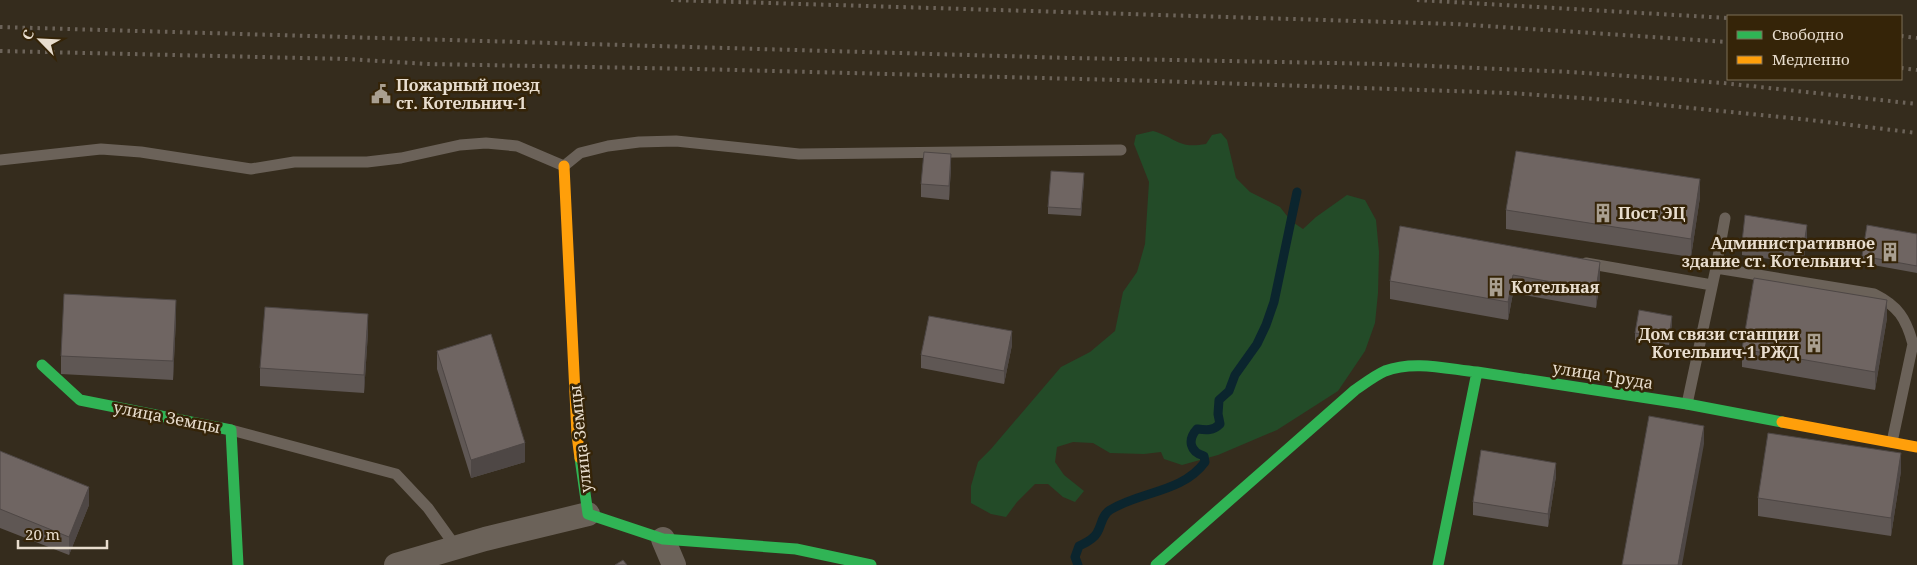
<svg xmlns="http://www.w3.org/2000/svg" width="1917" height="565" font-family="'Noto Serif',serif">
<style>
.green{fill:#234b28}
.lines{fill:none;stroke-linecap:round;stroke-linejoin:round}
.stream{stroke:#0b252e;stroke-width:9}
.lane{stroke:#6b6259;stroke-width:11}
.street{stroke:#6b6259;stroke-width:24}
.fast{stroke:#30b455;stroke-width:11}
.slow{stroke:#ff9f0a;stroke-width:11}
.rail{stroke:#6c6359;stroke-width:4;stroke-dasharray:2.5 5;stroke-linecap:butt}
.wall{fill:#5f5754}
.shaded-wall{fill:#4e4745}
.building{fill:#6f6562;stroke:#4e4745}
.labels{text-anchor:middle;stroke-width:5;stroke-linejoin:round;paint-order:stroke}
.poi-label{font-size:16px;font-weight:bold;fill:#e8ddce;stroke:#352408;text-anchor:start}
.street-label{font-size:16px;fill:#e8ddce;stroke:#352408}
</style>
<rect width="100%" height="100%" fill="#352c1d"/>
<path class="green" d="M1153 131C1177 138 1177 149 1206 144L1212 135 1221 133 1227 140 1236 178 1250 192 1280 207 1291 221 1303 229 1316 217 1347 195 1365 200 1376 220 1379 252 1378 293 1375 323 1365 351 1338 391 1277 430 1218 455 1182 465 1164 459 1161 452 1144 454 1110 453 1093 443 1073 442 1057 447 1055 462 1064 475 1084 491 1075 502 1063 497 1048 484H1035L1017 502 1006 517 991 514 971 503V486L978 462 991 449 1061 367 1090 352 1115 331 1123 292 1137 272 1145 244 1149 182 1134 144 1136 135Z"/>
<g class="lines">
<path class="stream" d="M1078 565 1075 557 1079 546C1085 543 1093 540 1097 533 1102 525 1101 516 1110 510 1141 491 1182 493 1205 462L1204 456C1190 452 1187 440 1197 429 1206 430 1213 431 1220 424L1218 414 1219 400 1229 391 1235 375 1257 344 1266 325 1274 302 1297 192"/>
<path class="lane" d="M0 160 101 149 141 152 251 169 294 162H367L401 158 460 145 486 143 517 146 564 166 580 153 608 146 639 142 676 141 799 154 1121 150
M1586 263 1712 285
M1716 268 1725 218
M1687 404 1716 268 1874 294C1898 306 1906 318 1913 344L1892 442
M231 430 396 474 428 508 456 547"/>
<path class="street" d="M663 539 674 565
M396 565 485 539 588 514"/>
<path class="fast" d="M42 365 80 400 231 430 238 565
M580 458 588 514 663 539 796 549 871 565
M1156 565 1355 390C1364 384 1374 376 1385 371 1414 360 1447 369 1477 372
M1438 565 1477 372 1687 404 1782 422"/>
<path class="slow" d="M564 166 577 435 580 458
M1782 422 1917 447"/>
<path class="rail" d="M671 0 1455 24 1728 42
M1417 0 1728 18
M0 27 1071 58 1383 64 1571 72 1656 78 1723 83 1917 104
M1901 36 1917 38
M0 51 347 59 427 64 697 69 1157 81 1510 93 1623 101 1810 120 1917 133
M1901 68 1917 70"/>
</g>
<path class="wall" d="M951 167 949 200 921 197V184Z
M1084 180 1081 216 1048 214V207Z
M1700 197 1691 257 1506 229V210Z
M1400 226 1600 280 1596 308 1513 293 1508 320 1390 299V281Z
M1917 234V273L1862 263V256Z
M1807 238 1803 264 1742 255V242Z
M176 318 173 380 61 374V356Z
M1887 318 1875 390 1742 367V349Z
M1672 323 1669 345 1635 340V333Z
M368 332 364 393 260 386V368Z
M1012 345 1004 384 921 368V355Z
M437 351 525 462 471 478 437 369Z
M0 451 89 505 69 555 0 528Z
M1901 471 1891 536 1758 516V498Z
M1556 476 1548 527 1473 515V502Z"/>
<path class="shaded-wall" d="M951 154V167L949 200V186Z
M1084 173V180L1081 216V209Z
M1700 179V197L1691 257V239Z
M1807 225V238L1803 264V251Z
M1600 262V280L1596 308V290Z
M1513 275V293L1508 320V302Z
M176 300V318L173 380V361Z
M1887 300V318L1875 390V372Z
M368 314V332L364 393V375Z
M1672 316V323L1669 345V338Z
M1012 331V345L1004 384V371Z
M1704 426V444L1682 565H1678Z
M525 443V462L471 478V460Z
M1901 453V471L1891 536V518Z
M1556 463V476L1548 527V514Z
M89 487V505L69 555V537Z"/>
<path class="building" d="M1516 151 1700 179 1691 239 1506 210Z
M924 152 951 154 949 186 921 184Z
M1051 171 1084 173 1081 209 1048 207Z
M1745 215 1807 225 1803 251 1742 242Z
M1867 225 1917 234V266L1862 256Z
M1400 226 1600 262 1596 290 1513 275 1508 302 1390 281Z
M1754 278 1887 300 1875 372 1742 349Z
M64 294 176 300 173 361 61 356Z
M265 307 368 314 364 375 260 368Z
M1639 310 1672 316 1669 338 1635 333Z
M929 316 1012 331 1004 371 921 355Z
M491 334 525 443 471 460 437 351Z
M1649 416 1704 426 1678 565H1622Z
M1768 433 1901 453 1891 518 1758 498Z
M1481 450 1556 463 1548 514 1473 502Z
M0 451 89 487 69 537 0 509Z
M623 560 627 565H615Z"/>
<defs>
<symbol id="civic-bare" viewBox="-9 -9 18 18"><path d="M-.6-6.5H3V-4.5H.6V-3L4-1V1h2V6H-6V1h2V-1L-.6-3ZM-1.2 2.5V6h2.4V2.5Z" fill="#a99f90" stroke="#352408" stroke-width="2.5" paint-order="stroke"/></symbol>
<symbol id="building-bare" viewBox="-9 -9 18 18"><path d="M-4-6H4V6H1V3H-1V6H-4ZM-2.5-4.3h1.7v1.8h-1.7ZM.8-4.3h1.7v1.8H.8ZM-2.5-1h1.7V.8h-1.7ZM.8-1h1.7V.8H.8Z" fill="#a99f90" stroke="#352408" stroke-width="2.5" paint-order="stroke"/></symbol>
</defs>
<g fill-rule="evenodd">
<use href="#civic-bare" x="367" y="80" width="28" height="28"/>
<use href="#building-bare" x="1589" y="199" width="28" height="28"/>
<use href="#building-bare" x="1876" y="238" width="28" height="28"/>
<use href="#building-bare" x="1482" y="273" width="28" height="28"/>
<use href="#building-bare" x="1800" y="329" width="28" height="28"/>
</g>
<g class="labels">
<g class="poi-label">
<text x="396" y="91">Пожарный поезд<tspan x="396" dy="18">ст. Котельнич-1</tspan></text>
<text x="1618" y="219">Пост ЭЦ</text>
<text x="1875" y="249" text-anchor="end">Административное<tspan x="1875" dy="18">здание ст. Котельнич-1</tspan></text>
<text x="1511" y="293">Котельная</text>
<text x="1799" y="340" text-anchor="end">Дом связи станции<tspan x="1799" dy="18">Котельнич-1 РЖД</tspan></text>
</g>
<g class="street-label">
<text transform="translate(1603 375) rotate(9)" y="6">улица Труда</text>
<text transform="translate(167 417) rotate(11)" y="6">улица Земцы</text>
<text transform="translate(580 439) rotate(-96)" y="6">улица Земцы</text>
</g>
</g>
<rect x="1727" y="15" width="175" height="65" fill="#352408" stroke="#7d6e57"/>
<rect x="1737" y="31" width="25" height="8" fill="#30b455" stroke="#7d6e57"/>
<text x="1772" y="40" font-size="15" fill="#e8ddce">Свободно</text>
<rect x="1737" y="56" width="25" height="8" fill="#ff9f0a" stroke="#7d6e57"/>
<text x="1772" y="65" font-size="15" fill="#e8ddce">Медленно</text>
<g transform="translate(40 40) rotate(294)" stroke="#352408" stroke-width="4" paint-order="stroke">
<path d="M0-4L9 19L0 12L-9 19Z" fill="#e8ddce"/>
<text y="-8" font-size="14" font-weight="bold" text-anchor="middle" fill="#e8ddce">С</text>
</g>
<path d="M18 540v8h89v-8" fill="none" stroke="#e8ddce" stroke-width="2.5"/>
<text x="25" y="540" font-size="15" fill="#e8ddce" stroke="#352408" stroke-width="4" paint-order="stroke">20 m</text>
</svg>
